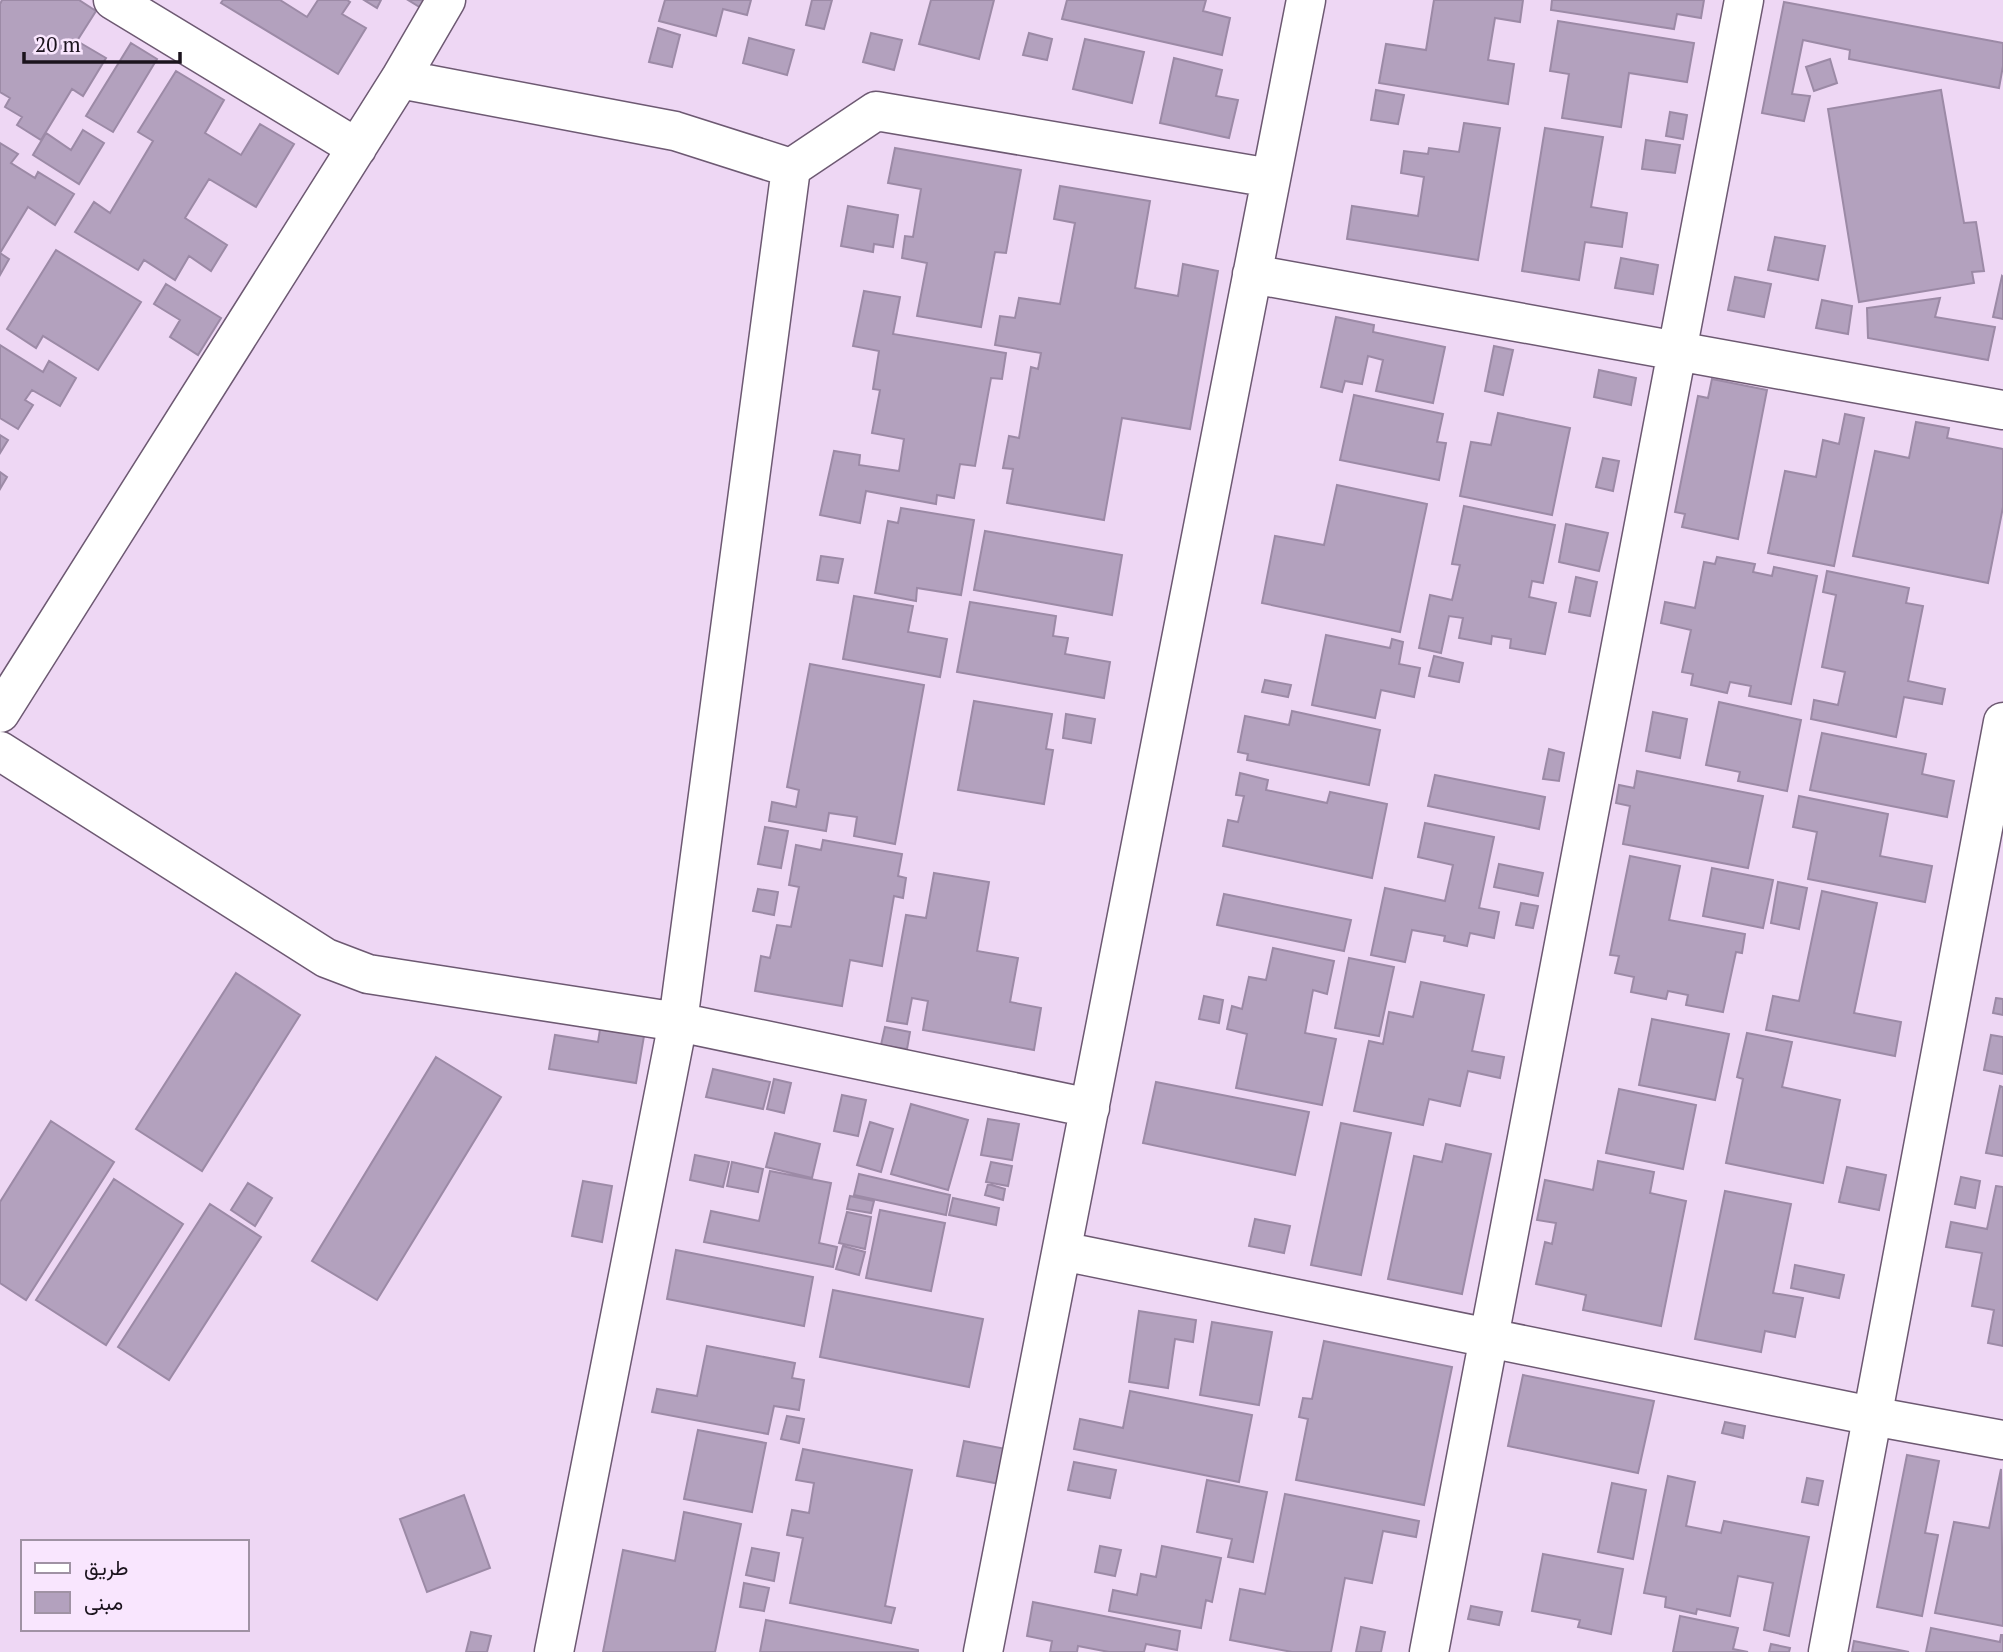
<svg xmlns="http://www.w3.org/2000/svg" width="2003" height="1652" font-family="'PT Serif',Vazirmatn,serif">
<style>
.building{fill:#b3a1be;stroke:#9c8aa6;stroke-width:2}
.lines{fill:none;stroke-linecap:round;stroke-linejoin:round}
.minor-casing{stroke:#6d5972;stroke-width:41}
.minor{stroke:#fff;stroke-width:38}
</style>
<rect width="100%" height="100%" fill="#eed7f4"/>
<path class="building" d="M2 0H79L96 11 77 41 106 58 83 96 72 89 41 140 17 125 22 117 5 107 10 98 0 92V4Z
M223 0H280L307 17 318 0H347L350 2 342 14 366 28 338 74 221 3Z
M364 0H381L377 8Z
M408 0H426L421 8Z
M665 0H751L747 15 723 9 716 36 659 21Z
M812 0H832L824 29 806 25Z
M931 0H994L979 59 919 44Z
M1067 0H1206L1203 11 1230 18 1222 55 1062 19Z
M1434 0H1523L1520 22 1495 18 1488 60 1514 64 1508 104 1379 83 1386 44 1426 50Z
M1552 0H1704L1701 18 1677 14 1674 29 1551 10Z
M1784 2 2003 43V66L1999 88 1849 59 1850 50 1803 40 1792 94 1810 96 1804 121 1762 113Z
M1558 21 1694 43 1687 82 1629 73 1621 127 1562 118 1569 74 1550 71Z
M658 28 680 35 672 67 649 62Z
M871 33 902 40 894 70 863 62Z
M1029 33 1052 39 1047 60 1023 55Z
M749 38 794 50 787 75 743 63Z
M1085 39 1144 52 1132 103 1073 89Z
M131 43 157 59 113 132 86 116Z
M1174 58 1222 70 1216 96 1238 100 1229 138 1160 123Z
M1830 59 1837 83 1814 91 1806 67Z
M176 71 224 100 205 133 241 155 260 124 294 144 256 207 209 179 185 218 227 245 211 271 189 256 175 280 144 260 138 270 75 232 94 202 110 213 153 141 138 132Z
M1376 90 1404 95 1398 124 1371 120Z
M1941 90 1964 223 1976 222 1984 271 1972 272 1974 283 1859 302 1828 109Z
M1670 112 1687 115 1683 139 1666 136Z
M1464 123 1500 128 1478 260 1347 239 1352 206 1418 216 1424 177 1401 173 1404 151 1428 154 1429 148 1459 152Z
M1545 128 1603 137 1591 207 1627 213 1622 247 1585 242 1579 280 1522 271Z
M83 130 104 143 79 184 33 155 46 133 71 150Z
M1646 140 1680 145 1675 173 1642 169Z
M0 143 18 154 11 163 35 178 38 172 74 194 55 225 28 207 0 253Z
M895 148 1021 170 1006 253 995 252 981 327 917 316 927 263 902 258 905 236 913 237 921 189 888 183Z
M1060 186 1150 201 1135 288 1178 296 1183 264 1218 271 1190 429 1122 418 1104 520 1007 503 1013 469 1003 468 1009 436 1019 438 1031 367 1038 369 1041 353 995 345 1000 316 1015 318 1019 298 1060 304 1075 223 1054 219Z
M848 206 898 215 893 247 874 244 873 252 841 246Z
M1775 237 1825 246 1818 280 1768 270Z
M56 250 141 302 98 370 43 336 36 348 7 329Z
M0 253 9 259 0 275Z
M1621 258 1658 265 1653 294 1615 288Z
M2002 276 2003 277V319L1993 317Z
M1735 277 1771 284 1764 317 1728 310Z
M166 284 221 318 198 355 170 337 180 320 154 304Z
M864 291 900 297 893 334 1006 353 1002 379 991 378 975 466 960 464 954 498 937 495 936 504 866 491 860 523 820 515 834 451 860 455 859 465 899 471 904 439 872 433 880 390 873 389 879 351 853 346Z
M1940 298 1935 317 1995 327 1988 360 1868 338 1867 308Z
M1822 300 1852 306 1848 334 1816 328Z
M1336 317 1374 325 1373 332 1445 347 1433 403 1376 391 1383 360 1368 356 1362 384 1345 381 1342 392 1321 387Z
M0 345 43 372 49 361 76 378 60 406 32 390 25 400 33 405 18 429 0 418Z
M1494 346 1513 350 1503 395 1485 391Z
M1599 370 1636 378 1631 405 1594 397Z
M1712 379 1767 390 1738 539 1682 527 1685 514 1675 512 1698 396 1708 398Z
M1354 395 1443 414 1437 442 1446 443 1439 480 1340 460Z
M1498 413 1570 428 1552 515 1460 496 1471 442 1491 445Z
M1845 414 1864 418 1834 566 1768 553 1785 471 1816 477 1823 440 1839 444Z
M1916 422 1949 428 1947 438 2003 449V507L1988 583 1853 556 1875 451 1909 458Z
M0 435 8 440 0 453Z
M1603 458 1619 461 1613 491 1596 487Z
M0 472 7 477 0 489Z
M1337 485 1427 504 1400 632 1262 603 1275 536 1324 545Z
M1464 506 1555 525 1543 583 1532 581 1529 597 1556 603 1545 654 1510 648 1511 639 1492 636 1491 644 1459 638 1463 618 1449 616 1441 653 1419 648 1430 595 1452 600 1460 565 1452 564Z
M901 508 974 520 961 595 917 588 916 601 875 593 888 521 898 523Z
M1566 524 1608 533 1599 571 1559 562Z
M985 531 1122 555 1112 615 974 590Z
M821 556 843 559 838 583 817 580Z
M1717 557 1755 564 1753 572 1772 576 1774 567 1817 576 1791 704 1749 696 1751 686 1730 682 1727 693 1691 685 1693 674 1682 672 1691 630 1661 623 1665 602 1695 608 1704 562 1715 564Z
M1827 571 1909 588 1906 603 1923 606 1908 681 1945 689 1942 704 1904 697 1896 737 1811 719 1814 700 1838 705 1845 672 1822 667 1836 595 1823 592Z
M1576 577 1597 582 1590 616 1569 612Z
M854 596 913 606 908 632 947 639 940 677 843 659Z
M970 602 1056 616 1053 636 1068 638 1065 654 1110 662 1104 698 957 672Z
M1326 635 1390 648 1392 639 1403 642 1399 664 1420 668 1414 697 1381 690 1375 718 1312 705Z
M1434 656 1463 663 1459 682 1429 676Z
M810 664 924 685 895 844 854 836 857 817 829 813 826 831 769 821 772 802 796 807 799 790 787 787Z
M1265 680 1291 685 1288 697 1262 692Z
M974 701 1052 714 1046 749 1053 750 1044 804 958 790Z
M1719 702 1801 720 1787 791 1738 781 1740 772 1706 765Z
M1292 711 1380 730 1369 785 1247 760 1248 754 1238 752 1245 716 1289 725Z
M1653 712 1687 719 1680 758 1646 751Z
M1066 714 1095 719 1091 743 1063 738Z
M1822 733 1926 754 1922 774 1954 781 1947 817 1810 790Z
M1549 749 1564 753 1559 781 1543 779Z
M1637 771 1763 796 1748 868 1623 844 1630 806 1616 803 1619 785 1634 788Z
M1240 773 1268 780 1266 790 1327 803 1330 792 1387 804 1372 878 1223 846 1228 820 1238 822 1244 796 1236 795Z
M1435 775 1545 797 1539 829 1428 806Z
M1799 796 1888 814 1880 856 1932 866 1925 902 1808 879 1817 832 1793 827Z
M1425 823 1494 837 1479 908 1499 912 1494 938 1470 933 1467 946 1444 941 1445 936 1412 930 1405 962 1371 955 1385 888 1445 901 1453 865 1418 857Z
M765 827 788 831 781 868 758 864Z
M823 840 902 854 898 876 906 878 903 898 894 896 882 966 850 960 842 1006 755 991 761 956 770 958 777 925 791 927 799 887 789 885 796 845 821 850Z
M1630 856 1680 866 1669 920 1745 934 1742 953 1736 952 1723 1012 1686 1005 1688 995 1668 991 1666 999 1631 992 1634 977 1615 973 1619 956 1610 955Z
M1499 864 1543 873 1538 896 1494 887Z
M1712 868 1773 880 1763 928 1703 916Z
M934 873 989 882 977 951 1018 958 1010 1002 1041 1008 1034 1050 923 1030 928 1001 912 998 907 1024 887 1021 906 915 926 918Z
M1778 882 1807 888 1799 929 1771 923Z
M758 889 778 892 774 915 753 911Z
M1822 891 1877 903 1854 1013 1901 1022 1895 1056 1766 1030 1773 996 1799 1001Z
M1224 894 1351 920 1344 951 1217 925Z
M1521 903 1538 906 1533 928 1516 925Z
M1273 948 1334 961 1327 994 1313 990 1305 1033 1336 1039 1322 1105 1236 1088 1247 1034 1227 1029 1232 1006 1242 1009 1249 977 1266 980Z
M1349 958 1394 967 1379 1036 1335 1028Z
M236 973 300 1015 202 1171 136 1129Z
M1421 982 1484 995 1472 1051 1504 1057 1500 1078 1468 1071 1460 1106 1429 1099 1423 1125 1354 1111 1369 1041 1383 1044 1389 1012 1413 1017Z
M1204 996 1223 1000 1219 1023 1199 1019Z
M1996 998 2003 999V1015L1993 1013Z
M1652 1019 1729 1034 1715 1100 1639 1085Z
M601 1023 645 1030 636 1083 549 1069 555 1035 598 1042Z
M885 1027 910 1032 907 1049 881 1045Z
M1747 1033 1792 1042 1782 1087 1840 1100 1823 1183 1726 1163 1743 1079 1737 1077Z
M1991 1035 2003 1037V1074L1984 1070Z
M436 1057 501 1097 377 1300 312 1261Z
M713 1069 770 1082 763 1109 706 1097Z
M774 1079 791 1083 784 1113 767 1109Z
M1156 1082 1309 1112 1295 1175 1143 1143Z
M2000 1086 2003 1087V1156L1986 1153Z
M1619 1089 1696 1105 1683 1169 1606 1153Z
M842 1095 866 1100 858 1136 834 1131Z
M911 1104 968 1120 948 1190 891 1174Z
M988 1119 1019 1124 1012 1160 981 1155Z
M51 1121 114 1162 26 1300 0 1283V1202Z
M870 1122 893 1129 881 1172 857 1165Z
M1341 1123 1391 1133 1361 1275 1311 1265Z
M775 1133 820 1144 812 1178 766 1167Z
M1446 1144 1491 1154 1462 1294 1388 1279 1414 1156 1442 1162Z
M695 1155 729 1162 723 1187 690 1180Z
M1598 1161 1654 1172 1650 1193 1686 1201 1661 1326 1583 1310 1586 1295 1536 1284 1545 1242 1552 1244 1556 1223 1537 1220 1545 1180 1593 1190Z
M732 1162 763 1169 758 1192 727 1186Z
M991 1162 1012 1166 1008 1186 986 1182Z
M1847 1167 1886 1175 1879 1210 1839 1202Z
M770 1171 831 1183 819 1243 837 1247 833 1267 704 1242 711 1211 759 1221Z
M859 1174 950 1195 946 1215 854 1195Z
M1961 1177 1980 1181 1975 1208 1955 1204Z
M114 1179 183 1224 106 1345 36 1300Z
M583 1181 612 1186 602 1242 572 1236Z
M248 1183 272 1198 255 1226 231 1210Z
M988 1184 1005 1189 1003 1200 985 1195Z
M1996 1186 2003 1187V1346L1988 1343 1994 1310 1972 1306 1982 1253 1946 1247 1951 1222 1987 1229Z
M1725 1191 1791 1204 1773 1293 1803 1298 1795 1337 1765 1331 1761 1352 1695 1339Z
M850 1196 874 1201 871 1213 847 1209Z
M953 1198 999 1208 996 1225 949 1215Z
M210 1204 261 1237 169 1380 118 1347Z
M880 1210 945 1223 931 1291 866 1278Z
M847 1212 871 1217 865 1249 839 1243Z
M1255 1219 1290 1226 1284 1253 1249 1246Z
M843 1246 865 1252 859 1275 836 1269Z
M676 1250 813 1277 804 1326 667 1299Z
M1795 1265 1844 1275 1839 1298 1791 1288Z
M833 1290 983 1319 969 1387 820 1357Z
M1139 1311 1196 1320 1193 1342 1175 1339 1168 1388 1129 1382Z
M1212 1322 1272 1332 1259 1405 1200 1395Z
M1324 1341 1452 1367 1424 1505 1296 1480 1308 1419 1299 1417 1303 1398 1312 1399Z
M707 1346 795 1363 792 1378 804 1380 799 1410 774 1406 768 1434 652 1412 657 1389 697 1396Z
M1523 1375 1654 1401 1638 1473 1508 1446Z
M1130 1391 1252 1415 1239 1482 1074 1449 1080 1419 1123 1428Z
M787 1416 804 1419 799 1443 781 1439Z
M1725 1422 1745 1426 1743 1438 1722 1433Z
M698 1430 766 1443 752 1512 684 1499Z
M964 1441 1006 1449 1000 1484 957 1476Z
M803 1449 912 1470 885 1606 895 1608 891 1623 790 1603 803 1538 787 1535 792 1510 809 1513 814 1483 796 1480Z
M1907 1455 1939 1461 1925 1533 1938 1535 1922 1616 1877 1607Z
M1074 1462 1116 1470 1110 1498 1068 1490Z
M2001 1469 2003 1626 1935 1613 1954 1522 1989 1528Z
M1668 1476 1695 1482 1686 1526 1721 1533 1724 1521 1809 1537 1789 1636 1764 1630 1773 1583 1738 1576 1730 1616 1697 1609 1696 1614 1665 1607 1666 1597 1644 1593Z
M1807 1478 1823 1481 1818 1505 1802 1502Z
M1207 1480 1267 1492 1253 1562 1228 1557 1232 1539 1197 1532Z
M1612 1483 1646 1490 1633 1559 1598 1552Z
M1285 1494 1419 1521 1416 1537 1383 1531 1372 1583 1345 1578 1331 1652H1292L1230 1640 1240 1589 1265 1594Z
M464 1495 490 1568 427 1592 400 1519Z
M684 1512 741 1524 715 1652H603L623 1550 675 1561Z
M1100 1546 1121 1550 1115 1576 1095 1572Z
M1162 1546 1221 1558 1212 1602 1206 1600 1201 1628 1109 1611 1113 1590 1137 1595 1141 1574 1156 1577Z
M752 1548 779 1553 774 1581 746 1575Z
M1543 1554 1623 1569 1611 1634 1578 1627 1580 1620 1532 1611Z
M744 1583 769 1588 764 1611 740 1607Z
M1033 1602 1180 1631 1177 1650 1146 1644 1144 1652H1109L1078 1646 1077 1652H1050L1052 1641 1027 1636Z
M1471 1606 1502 1612 1499 1625 1468 1619Z
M1680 1616 1738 1628 1733 1649 1748 1652H1673Z
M766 1620 918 1650V1652H760Z
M1361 1627 1385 1632 1381 1652H1356Z
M1931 1628 2000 1642 2001 1635H2003V1652H1926Z
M471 1632 491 1636 487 1652H466Z
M1854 1641 1909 1652H1852Z
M1771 1644 1790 1648 1789 1652H1769Z"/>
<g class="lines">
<defs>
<path id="minor" d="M113 0 357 148
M400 79 675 131 791 168 876 111 1271 178
M1252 274 2003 410
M0 713 400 79 446 0
M0 751 326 958 368 974 678 1022 1090 1108
M1062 1251 1872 1416 2003 1440
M554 1652 678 1022 791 168
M983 1652 1306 0
M1429 1652 1744 0
M1828 1652 2003 722"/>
</defs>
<use href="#minor" class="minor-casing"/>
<use href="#minor" class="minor"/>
</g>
<rect x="21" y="1540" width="228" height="91" fill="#f9e6fe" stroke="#a092a4" stroke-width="2"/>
<rect x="35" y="1563" width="35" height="10" fill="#ffffff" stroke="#a092a4" stroke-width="2"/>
<text x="84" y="1575" font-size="21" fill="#1b131d">طريق</text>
<rect x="35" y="1592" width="35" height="21" fill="#b3a1be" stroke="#a092a4" stroke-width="2"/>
<text x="84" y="1610" font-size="21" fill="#1b131d">مبنى</text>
<path d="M24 52v10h156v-10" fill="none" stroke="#1b131d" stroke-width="3.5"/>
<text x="35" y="52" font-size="21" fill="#1b131d" stroke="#f9e6fe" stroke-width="5" paint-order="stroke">20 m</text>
</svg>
